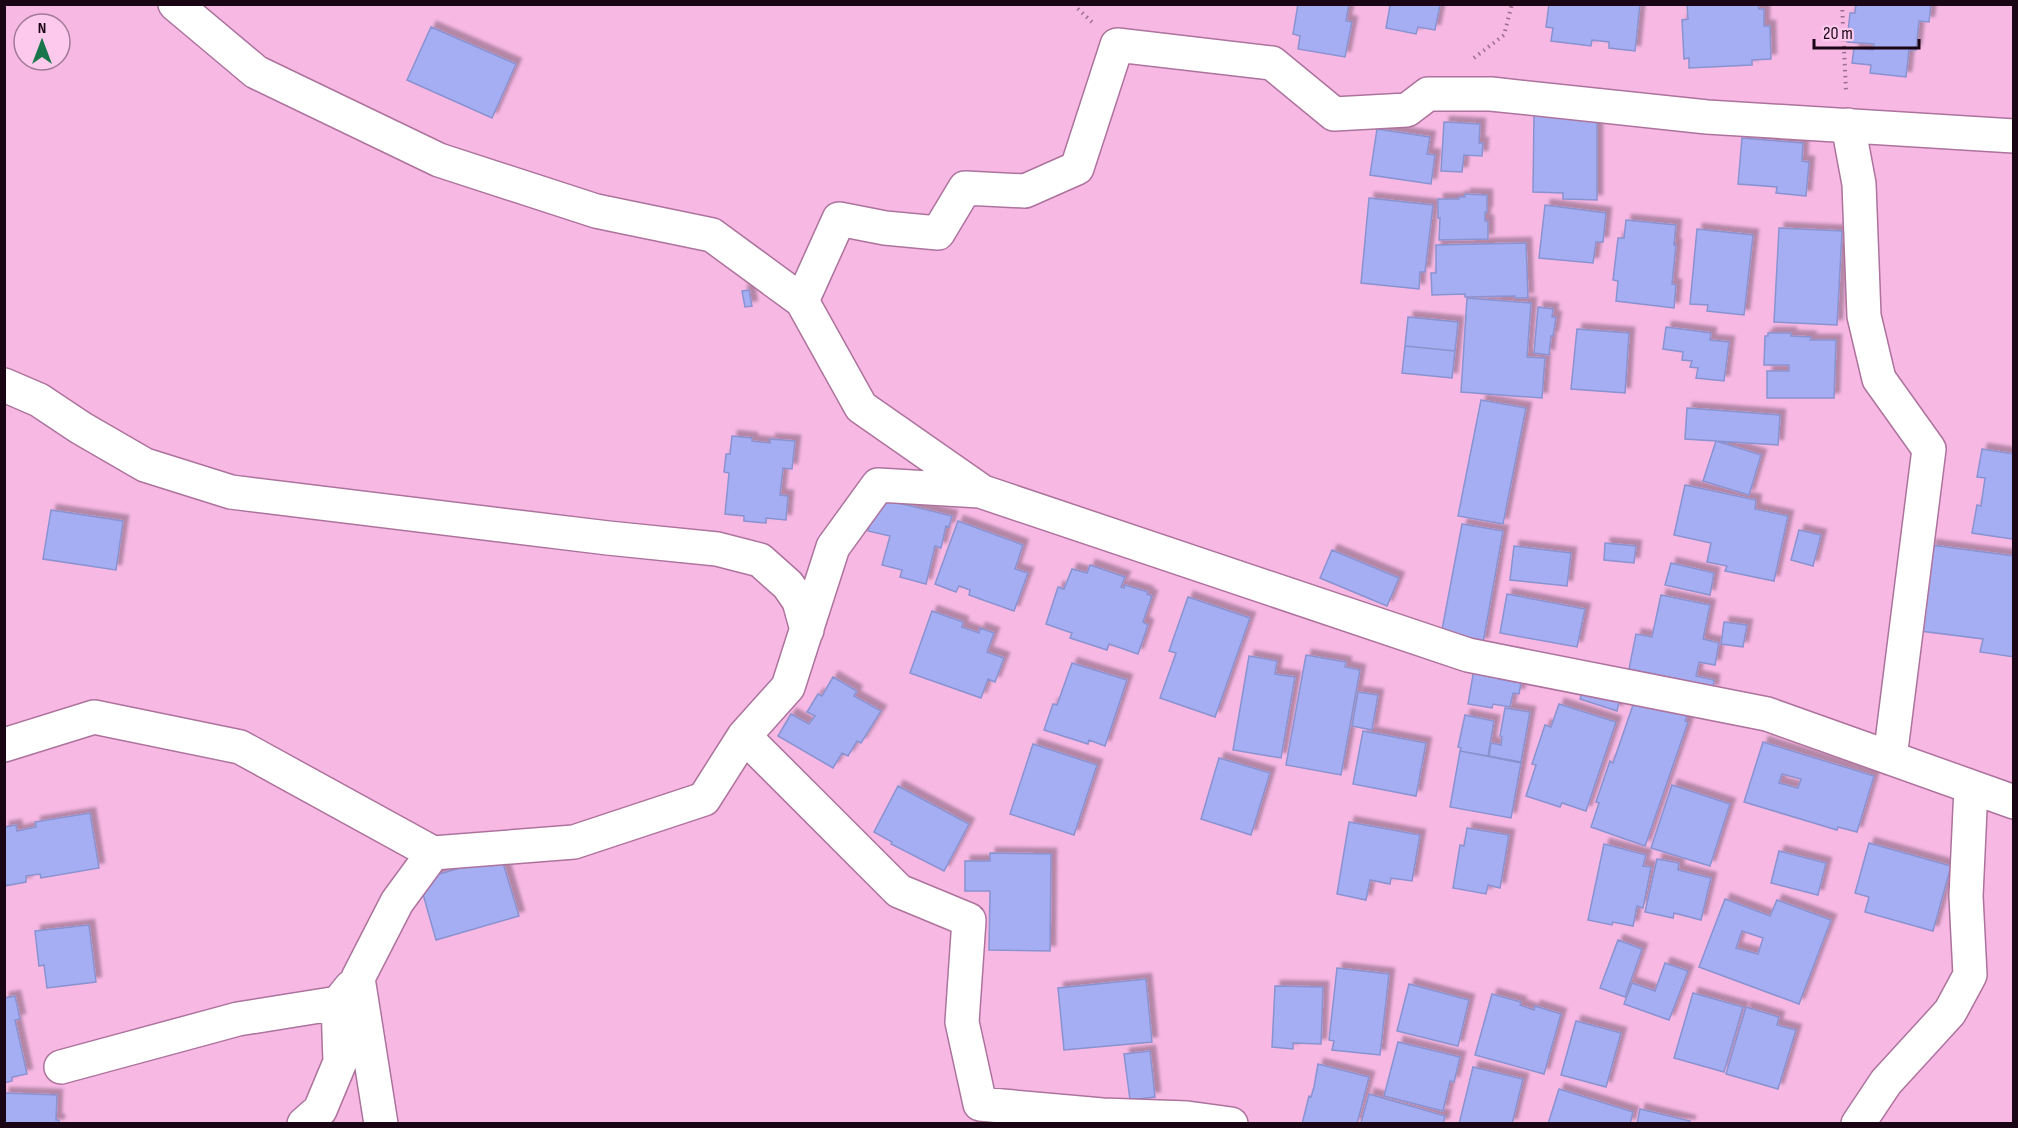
<svg xmlns="http://www.w3.org/2000/svg" width="2018" height="1128" font-family="'Sofia Sans Condensed',sans-serif">
<style>
.building{fill:#a5aef2;stroke:#8a92d0;stroke-width:1.5;fill-rule:evenodd;filter:url(#shadow)}
.lines{fill:none;stroke-linecap:round;stroke-linejoin:round}
.minor-casing{stroke:#ad739d;stroke-width:36}
.path{stroke:#9d6f8f;stroke-width:4;stroke-dasharray:1.5 4.5;stroke-linecap:butt}
.minor{stroke:#fff;stroke-width:33}
</style>
<defs>
<filter id="shadow"><feDropShadow dx="5.5" dy="-5.5" stdDeviation="1.5" flood-color="#0004"/></filter>
</defs>
<rect width="100%" height="100%" fill="#f7b8e4"/>
<path class="building" d="M1298 4H1349L1346 21 1352 22 1345 57 1298 49 1300 36 1293 34Z
M1445 4 1440 5 1435 30 1418 27 1416 34 1386 28 1390 6 1382 4Z
M1549 4H1640L1635 51 1609 48V42L1592 40 1591 46 1551 41 1553 28 1546 27Z
M1687 4H1758L1759 9H1764V26H1770L1771 59 1752 60V65L1689 68V58L1684 59 1682 20 1688 19Z
M1856 4H1931L1929 22 1919 21 1916 50H1909L1906 77 1870 73 1871 65 1852 63 1854 48 1873 50 1874 44 1847 42 1850 13H1855Z
M431 27 516 64 492 118 407 80Z
M1534 112 1597 113V200L1563 199V193L1533 192Z
M1444 122 1480 124 1479 143H1483L1482 156 1464 155 1462 172 1441 171Z
M1377 129 1430 137 1427 154 1435 155 1431 184 1370 175Z
M1742 138 1803 143 1802 161 1809 162 1806 196 1776 193 1777 187 1738 184Z
M1465 194 1487 195V212H1485V221H1488V239L1439 240 1440 218H1438V199H1459V197H1465Z
M1369 198 1433 205 1425 272H1420L1419 289 1361 283Z
M1545 205 1606 213 1603 242H1596L1593 263 1539 258Z
M1626 220 1676 225 1674 245H1676L1672 284 1676 285 1674 308 1616 301 1618 281 1613 280 1618 238H1624Z
M1779 228 1842 231 1837 325 1774 322Z
M1697 229 1753 235 1744 315 1707 311 1708 305 1690 304Z
M1526 243 1528 298H1515V296L1465 297V294L1432 295 1431 273H1436V245Z
M749 290 752 306 745 307 742 291Z
M1467 298 1531 303 1527 357 1545 358 1542 398 1461 392Z
M1538 307 1553 309 1552 317H1556L1553 336H1551L1549 355 1534 353Z
M1408 317 1458 322 1455 351 1405 346Z
M1666 327 1711 333 1710 340 1729 342 1724 381 1696 378 1698 368 1690 367 1692 361 1682 360 1683 352 1663 349Z
M1577 329 1629 333 1625 393 1571 389Z
M1768 333H1791V336L1811 337 1810 340H1836L1834 398H1767V371H1789V365H1764L1765 336H1768Z
M1405 346 1455 351 1452 378 1402 373Z
M1481 400 1526 408 1503 524 1458 516Z
M1687 408 1780 415 1778 445 1685 439Z
M732 436 752 438V441L770 443V439L795 441 792 469 783 468 780 495 788 496 786 520 766 518V523L744 521V516L725 514 729 473 724 472 726 454H730Z
M1716 441 1761 455 1749 495 1703 481Z
M1982 449 2014 454V534L2012 539 1972 533 1977 505 1981 506 1985 478 1977 477Z
M1685 485 1756 500 1755 509 1788 516 1774 581 1725 571 1727 566 1707 562 1711 543 1674 535Z
M882 499 952 516 949 527 946 526 941 548 935 546 926 584 900 577 902 570 882 565 890 536 868 531 875 505Z
M51 510 123 521 116 570 43 559Z
M958 521 1023 545 1015 569 1028 573 1014 611 969 595 970 590 959 586 956 592 935 584Z
M1462 524 1503 531 1483 643 1441 635Z
M1799 530 1821 535 1813 566 1791 560Z
M1605 543 1636 546 1634 563 1604 560Z
M1931 545 2014 556V657L1980 652 1983 639 1920 631Z
M1514 546 1571 553 1567 586 1510 580Z
M1332 550 1399 578 1387 606 1320 578Z
M1671 563 1714 573 1710 595 1665 585Z
M1090 565 1125 577 1121 587 1124 588 1125 585 1148 592 1147 594 1152 596 1143 622 1148 625 1138 654 1109 644 1107 650 1070 638 1072 633 1046 624 1058 587 1064 589 1072 569 1087 573Z
M1507 594 1585 609 1577 647 1500 633Z
M1661 595 1710 605 1703 639 1719 643 1715 665 1699 662 1696 676 1714 680 1713 690 1692 686 1693 682 1629 669 1636 634 1652 637Z
M1188 597 1250 618 1215 717 1160 698 1176 653 1169 651Z
M932 611 963 622 962 627 979 633 980 628 994 633 987 652 1004 658 995 682 988 679 981 698 910 673Z
M1724 622 1747 625 1743 647 1721 644Z
M1306 655 1346 662 1345 667 1360 670 1341 775 1286 765Z
M1249 656 1277 661 1275 674 1295 677 1281 758 1233 750Z
M1072 663 1127 680 1105 746 1089 740 1088 744 1044 730 1053 704 1057 705Z
M1474 669 1499 673V679L1521 683 1519 694 1513 693 1510 707 1493 704 1492 708 1468 704Z
M833 677 857 691 854 696 881 711 861 743 857 741 848 756 842 753 833 768 778 736 791 714 809 724 815 716 807 712 818 694 822 696Z
M1584 687 1620 698 1617 711 1580 699Z
M1358 692 1378 695 1372 730 1352 726Z
M1634 702 1688 713 1685 721 1688 722 1645 846 1591 827 1599 803 1596 802 1610 761 1613 763Z
M1559 704 1616 722 1586 811 1562 803 1560 807 1526 796 1536 765 1532 764 1545 725 1551 727Z
M1505 708 1530 712 1521 762 1489 756 1491 743 1501 745 1502 737 1500 736Z
M1465 715 1494 721 1488 756 1460 751 1461 748 1458 747Z
M1363 731 1426 743 1416 796 1353 784Z
M1763 742 1874 776 1857 832 1838 827 1837 830 1744 802ZM1782 774 1801 779 1798 788 1779 783Z
M1033 744 1097 765 1074 835 1010 814Z
M1460 751 1521 763 1511 818 1450 807Z
M1219 758 1270 773 1251 835 1201 819Z
M1672 785 1730 804 1710 866 1651 848Z
M898 786 969 824 944 871 891 844 892 842 874 832Z
M90 813 99 868 41 878 40 874 26 876V882L4 886V827L16 825 17 831 36 827 35 822Z
M1349 822 1420 835 1412 881 1391 878 1390 884 1370 880 1366 900 1337 894Z
M1467 828 1509 835 1500 888 1488 885 1486 894 1453 888 1460 845 1464 846Z
M1869 843 1951 866 1933 931 1865 912 1869 897 1855 893Z
M1604 844 1646 855 1643 866 1651 867 1643 908 1637 906 1633 926 1613 922 1612 925 1588 920Z
M1779 851 1826 863 1818 895 1771 883Z
M990 853 1051 854 1050 951 989 950 990 891H965V861H990Z
M501 856 519 916 436 940 419 880Z
M1657 859 1679 863 1678 870 1711 878 1701 920 1674 913 1673 918 1645 912Z
M1725 899 1770 916 1777 900 1831 920 1799 1004 1699 967ZM1742 931 1763 938 1758 954 1736 948Z
M89 925 96 982 47 988 44 965 39 966 35 931Z
M1618 940 1642 949 1625 997 1600 988Z
M1665 963 1688 971 1669 1020 1624 1004 1632 983 1655 991Z
M1337 968 1389 974 1380 1055 1332 1050 1334 1041 1329 1040Z
M1146 979 1152 1042 1064 1050 1058 988Z
M1409 984 1469 1000 1458 1046 1397 1031Z
M1275 986 1323 987 1321 1044 1293 1043V1049L1272 1047Z
M1693 993 1743 1007 1724 1072 1674 1058Z
M1492 994 1521 1002 1520 1005 1534 1010 1535 1006 1561 1014 1544 1074 1475 1055Z
M15 996 20 1019 15 1020 27 1074 12 1077V1081L4 1083V998Z
M1746 1007 1779 1017 1777 1025 1796 1030 1778 1089 1726 1074Z
M1576 1021 1621 1033 1606 1087 1561 1075Z
M1398 1042 1460 1057 1454 1082 1450 1081 1443 1111 1384 1096Z
M1150 1051 1155 1097 1130 1100 1124 1054Z
M1318 1064 1369 1077 1357 1124H1302L1309 1096 1311 1097 1314 1087Z
M1473 1067 1523 1079 1512 1124H1459Z
M1559 1089 1633 1112 1630 1124H1548Z
M4 1093 57 1095 56 1120H59V1124H4Z
M1369 1094 1445 1116 1443 1124 1361 1123Z
M1640 1109 1690 1121V1124H1637Z"/>
<g class="lines">
<defs>
<path id="minor" d="M175 4 256 72 439 160 596 211 712 235 802 301 861 407 980 490
M1848 125 1859 184 1864 316 1879 379 1929 449 1890 758
M802 301 839 219 885 228 938 233 965 188 1025 191 1077 168 1117 45 1272 63 1334 114 1407 110 1428 94H1491L1707 117 2014 136
M4 385 39 400 81 428 145 465 231 492 608 538 717 549 760 560 788 585 799 601 807 630
M744 736 899 891 969 920 962 1022 980 1104 1102 1115 1187 1118 1231 1124
M4 745 94 717 240 747 433 853 574 842 704 799 744 736 788 687 833 547 878 485 980 491 1468 655 1767 714 2014 802
M61 1067 238 1019 338 1003
M304 1124 320 1110 340 1062 338 1003 351 987
M381 1124 358 978 397 902 433 853
M1858 1124 1886 1082 1950 1012 1970 975 1966 896 1971 787"/>
</defs>
<use href="#minor" class="minor-casing"/>
<path class="path" d="M1076 4 1075 6 1093 23
M1842 4 1846 91
M1474 58 1504 35 1512 4"/>
<use href="#minor" class="minor"/>
</g>
<rect width="2018" height="1128" fill="none" stroke="#1a0515" stroke-width="12"/>
<g transform="translate(42 42)"><circle r="28" fill="#fdcaed" stroke="#a27b97" stroke-width="1.5"/>
<path d="M0-4.5L10 22L0 15L-10 22Z" fill="#19764b"/>
<text y="-9" font-size="16" font-weight="bold" text-anchor="middle" fill="#1a0515">N</text>
</g>
<path d="M1814 39v9h105v-9" fill="none" stroke="#1a0515" stroke-width="3"/>
<text x="1823" y="39" font-size="18" fill="#1a0515" stroke="#fdcaed" stroke-width="4.5" paint-order="stroke">20 m</text>
</svg>
